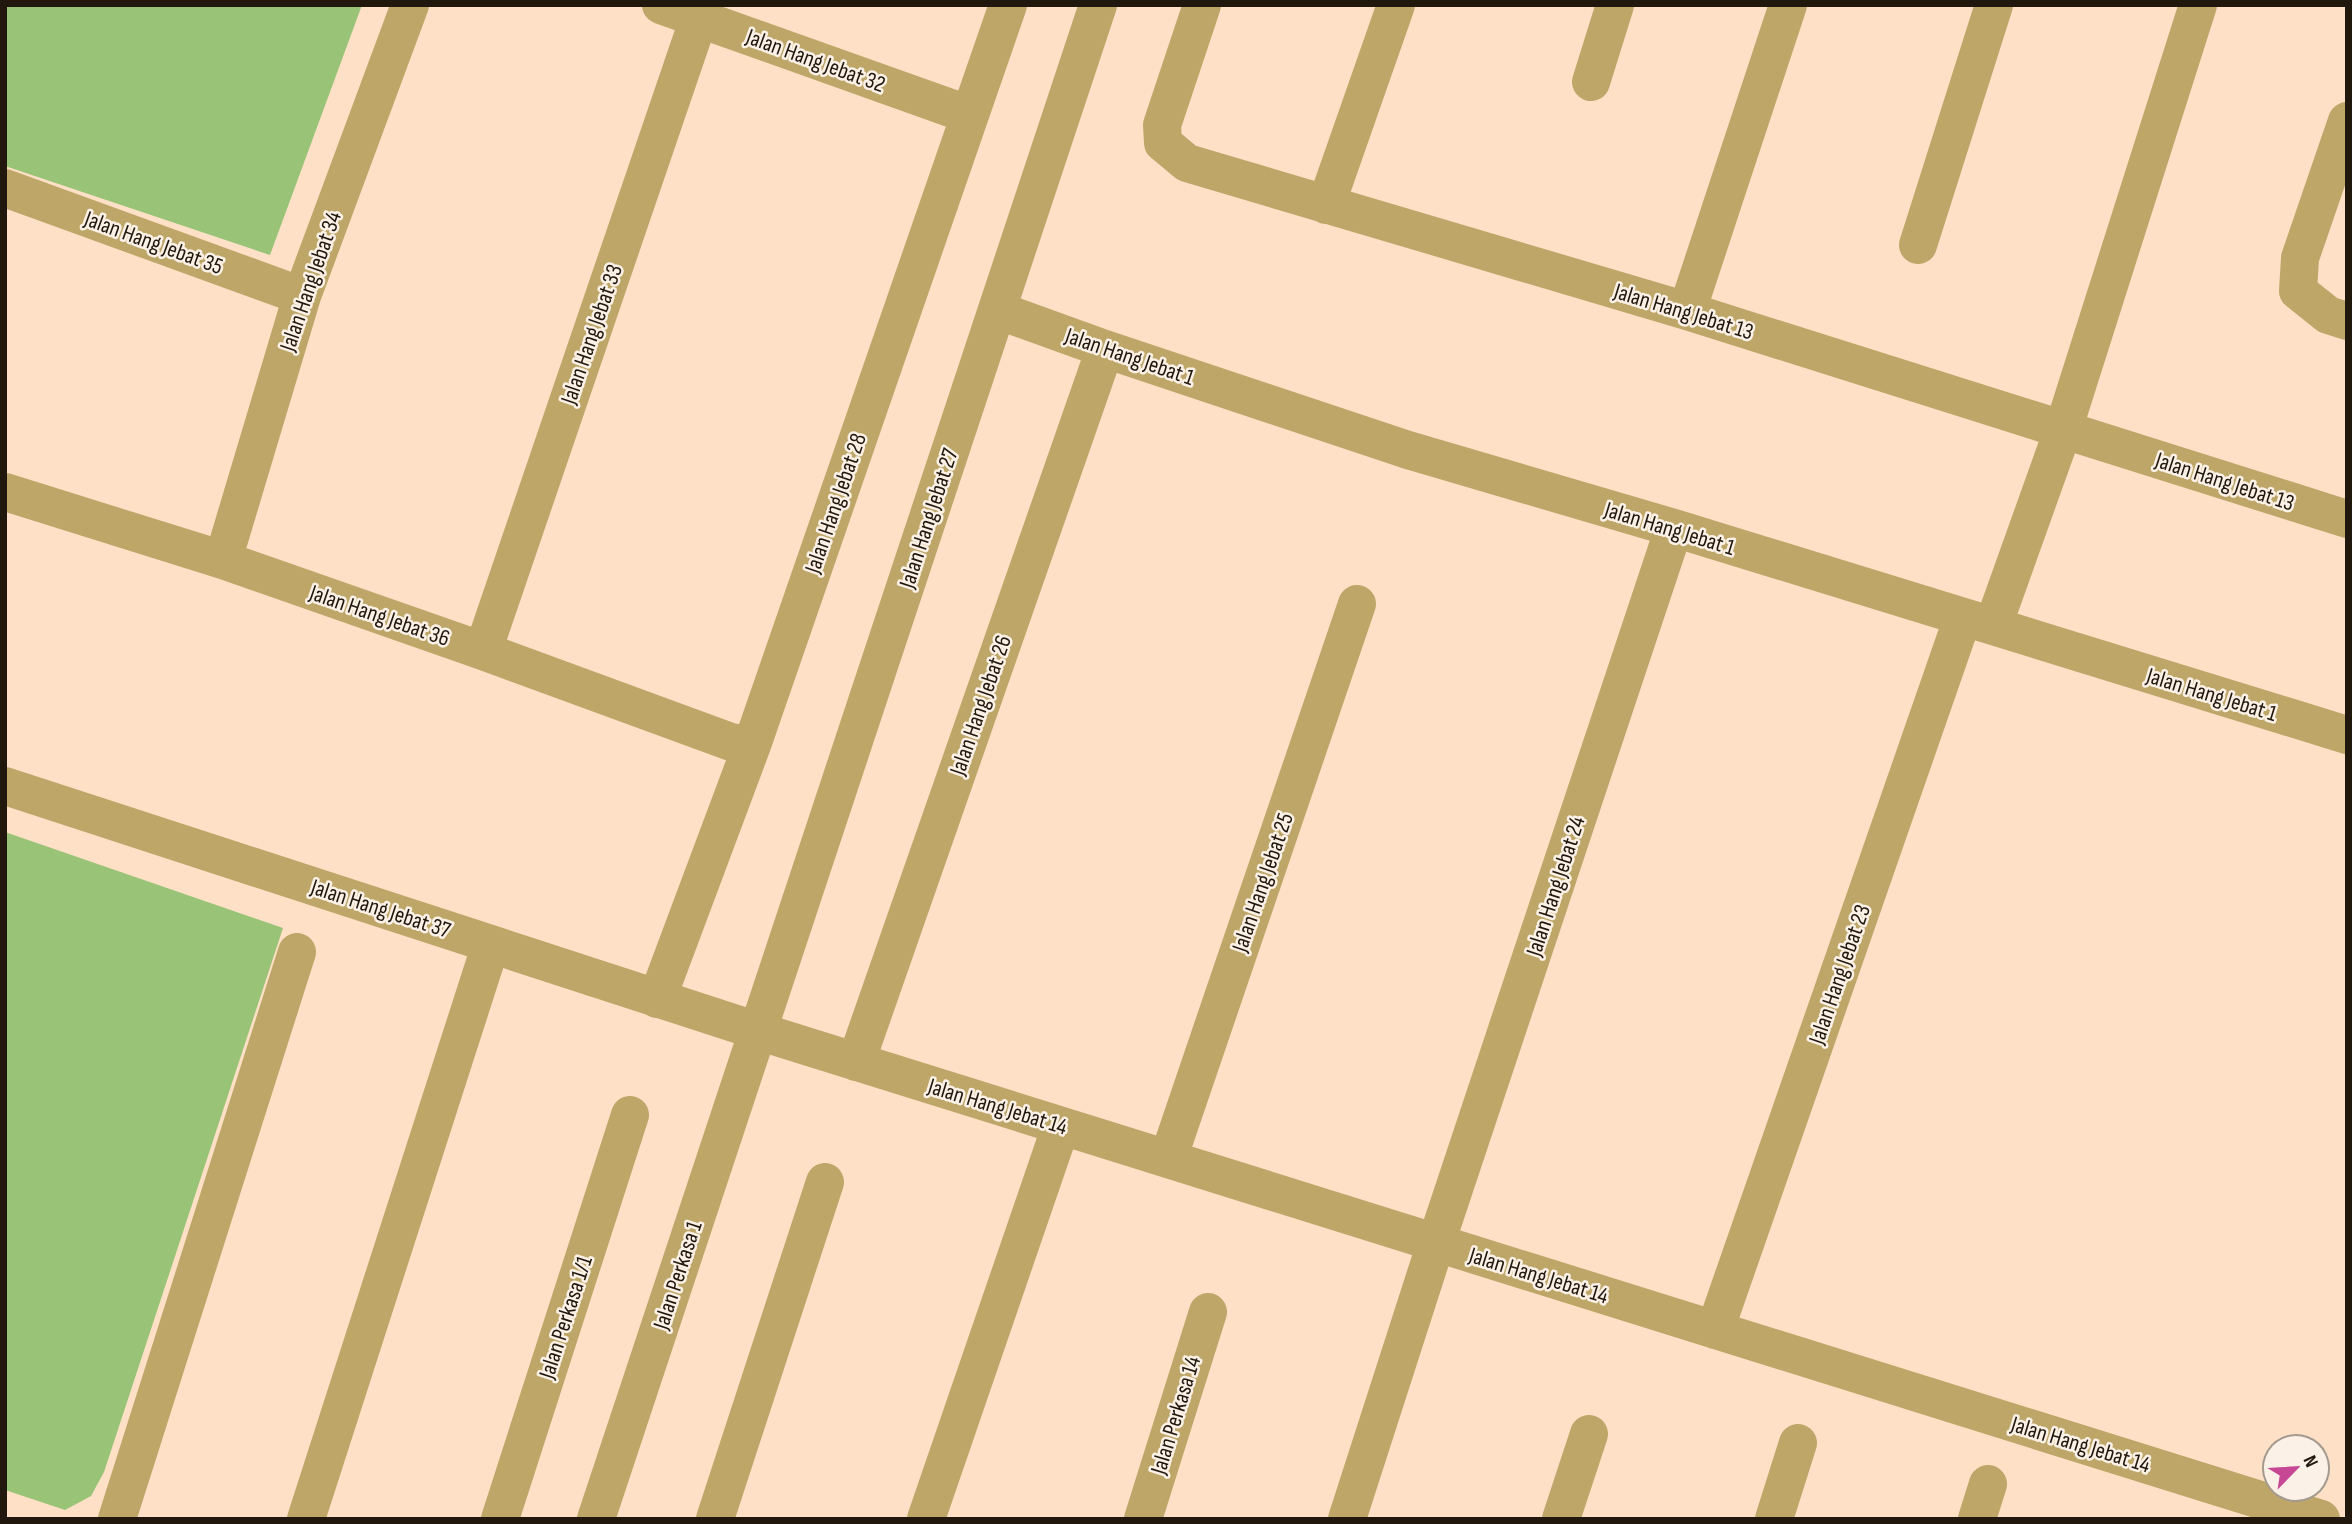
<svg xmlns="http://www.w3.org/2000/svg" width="2352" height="1524" font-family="'Sofia Sans Condensed',sans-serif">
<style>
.green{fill:#99c376}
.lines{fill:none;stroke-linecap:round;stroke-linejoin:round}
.minor{stroke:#bda668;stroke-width:38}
.labels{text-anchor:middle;stroke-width:5;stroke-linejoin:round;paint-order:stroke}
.street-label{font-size:23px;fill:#21170d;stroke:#fcf1e6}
</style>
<rect width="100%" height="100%" fill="#fde0c6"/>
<path class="green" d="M5 5H362L270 255 5 166Z
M5 832 283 928 104 1472 91 1496 65 1510 5 1490Z"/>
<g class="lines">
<path class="minor" d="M661 5 970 115
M1202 5 1162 125 1163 143 1187 163 1687 311 2347 519
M1591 82 1615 5
M2347 121 2300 258 2298 291 2328 315 2347 321
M5 188 302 296
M1326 205 1396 5
M1918 245 1994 5
M997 310 1105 349 1408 450 1674 528 2347 735
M1687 311 1788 5
M5 492 223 560 483 651 731 742 752 745
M223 560 302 296 410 5
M1993 626 2063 430 2198 5
M483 651 699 18
M5 786 758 1031 2321 1519
M657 999 752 745 1008 5
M856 1062 1105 349
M1168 1159 1357 604
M1715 1330 1963 617
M117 1519 297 952
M306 1519 491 944
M500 1519 630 1115
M596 1519 1098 5
M715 1519 825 1182
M926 1519 1061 1126
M1143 1519 1208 1312
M1347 1519 1436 1243 1674 528
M1561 1519 1589 1434
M1774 1519 1798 1443
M1977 1519 1988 1484"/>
</g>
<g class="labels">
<g class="street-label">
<text transform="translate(816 60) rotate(20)" y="8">Jalan Hang Jebat 32</text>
<text transform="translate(154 242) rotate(20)" y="8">Jalan Hang Jebat 35</text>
<text transform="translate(310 281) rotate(-71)" y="8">Jalan Hang Jebat 34</text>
<text transform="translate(1684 311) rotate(17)" y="8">Jalan Hang Jebat 13</text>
<text transform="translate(591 334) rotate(-71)" y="8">Jalan Hang Jebat 33</text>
<text transform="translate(1130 356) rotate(19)" y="8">Jalan Hang Jebat 1</text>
<text transform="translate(2225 481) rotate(18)" y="8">Jalan Hang Jebat 13</text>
<text transform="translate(835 503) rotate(-71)" y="8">Jalan Hang Jebat 28</text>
<text transform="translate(928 518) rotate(-72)" y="8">Jalan Hang Jebat 27</text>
<text transform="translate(1670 528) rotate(17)" y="8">Jalan Hang Jebat 1</text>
<text transform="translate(380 615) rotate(19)" y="8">Jalan Hang Jebat 36</text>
<text transform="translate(2212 694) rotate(17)" y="8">Jalan Hang Jebat 1</text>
<text transform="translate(980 705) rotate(-71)" y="8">Jalan Hang Jebat 26</text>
<text transform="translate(1262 882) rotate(-71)" y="8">Jalan Hang Jebat 25</text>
<text transform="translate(1555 886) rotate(-72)" y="8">Jalan Hang Jebat 24</text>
<text transform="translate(381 908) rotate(18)" y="8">Jalan Hang Jebat 37</text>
<text transform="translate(1839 974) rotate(-71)" y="8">Jalan Hang Jebat 23</text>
<text transform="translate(998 1106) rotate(17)" y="8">Jalan Hang Jebat 14</text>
<text transform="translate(677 1275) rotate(-72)" y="8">Jalan Perkasa 1</text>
<text transform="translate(1539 1275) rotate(17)" y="8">Jalan Hang Jebat 14</text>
<text transform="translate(565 1317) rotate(-72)" y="8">Jalan Perkasa 1/1</text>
<text transform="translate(1175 1415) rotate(-73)" y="8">Jalan Perkasa 14</text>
<text transform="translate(2081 1444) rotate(17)" y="8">Jalan Hang Jebat 14</text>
</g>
</g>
<rect width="2352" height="1524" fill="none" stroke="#21170d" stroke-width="14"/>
<g transform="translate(2296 1468) rotate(65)"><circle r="33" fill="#fcf1e6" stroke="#a49a8f" stroke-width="2"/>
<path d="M0-5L12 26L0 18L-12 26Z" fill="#c64895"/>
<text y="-10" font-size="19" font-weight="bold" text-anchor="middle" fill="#21170d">N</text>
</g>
</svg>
